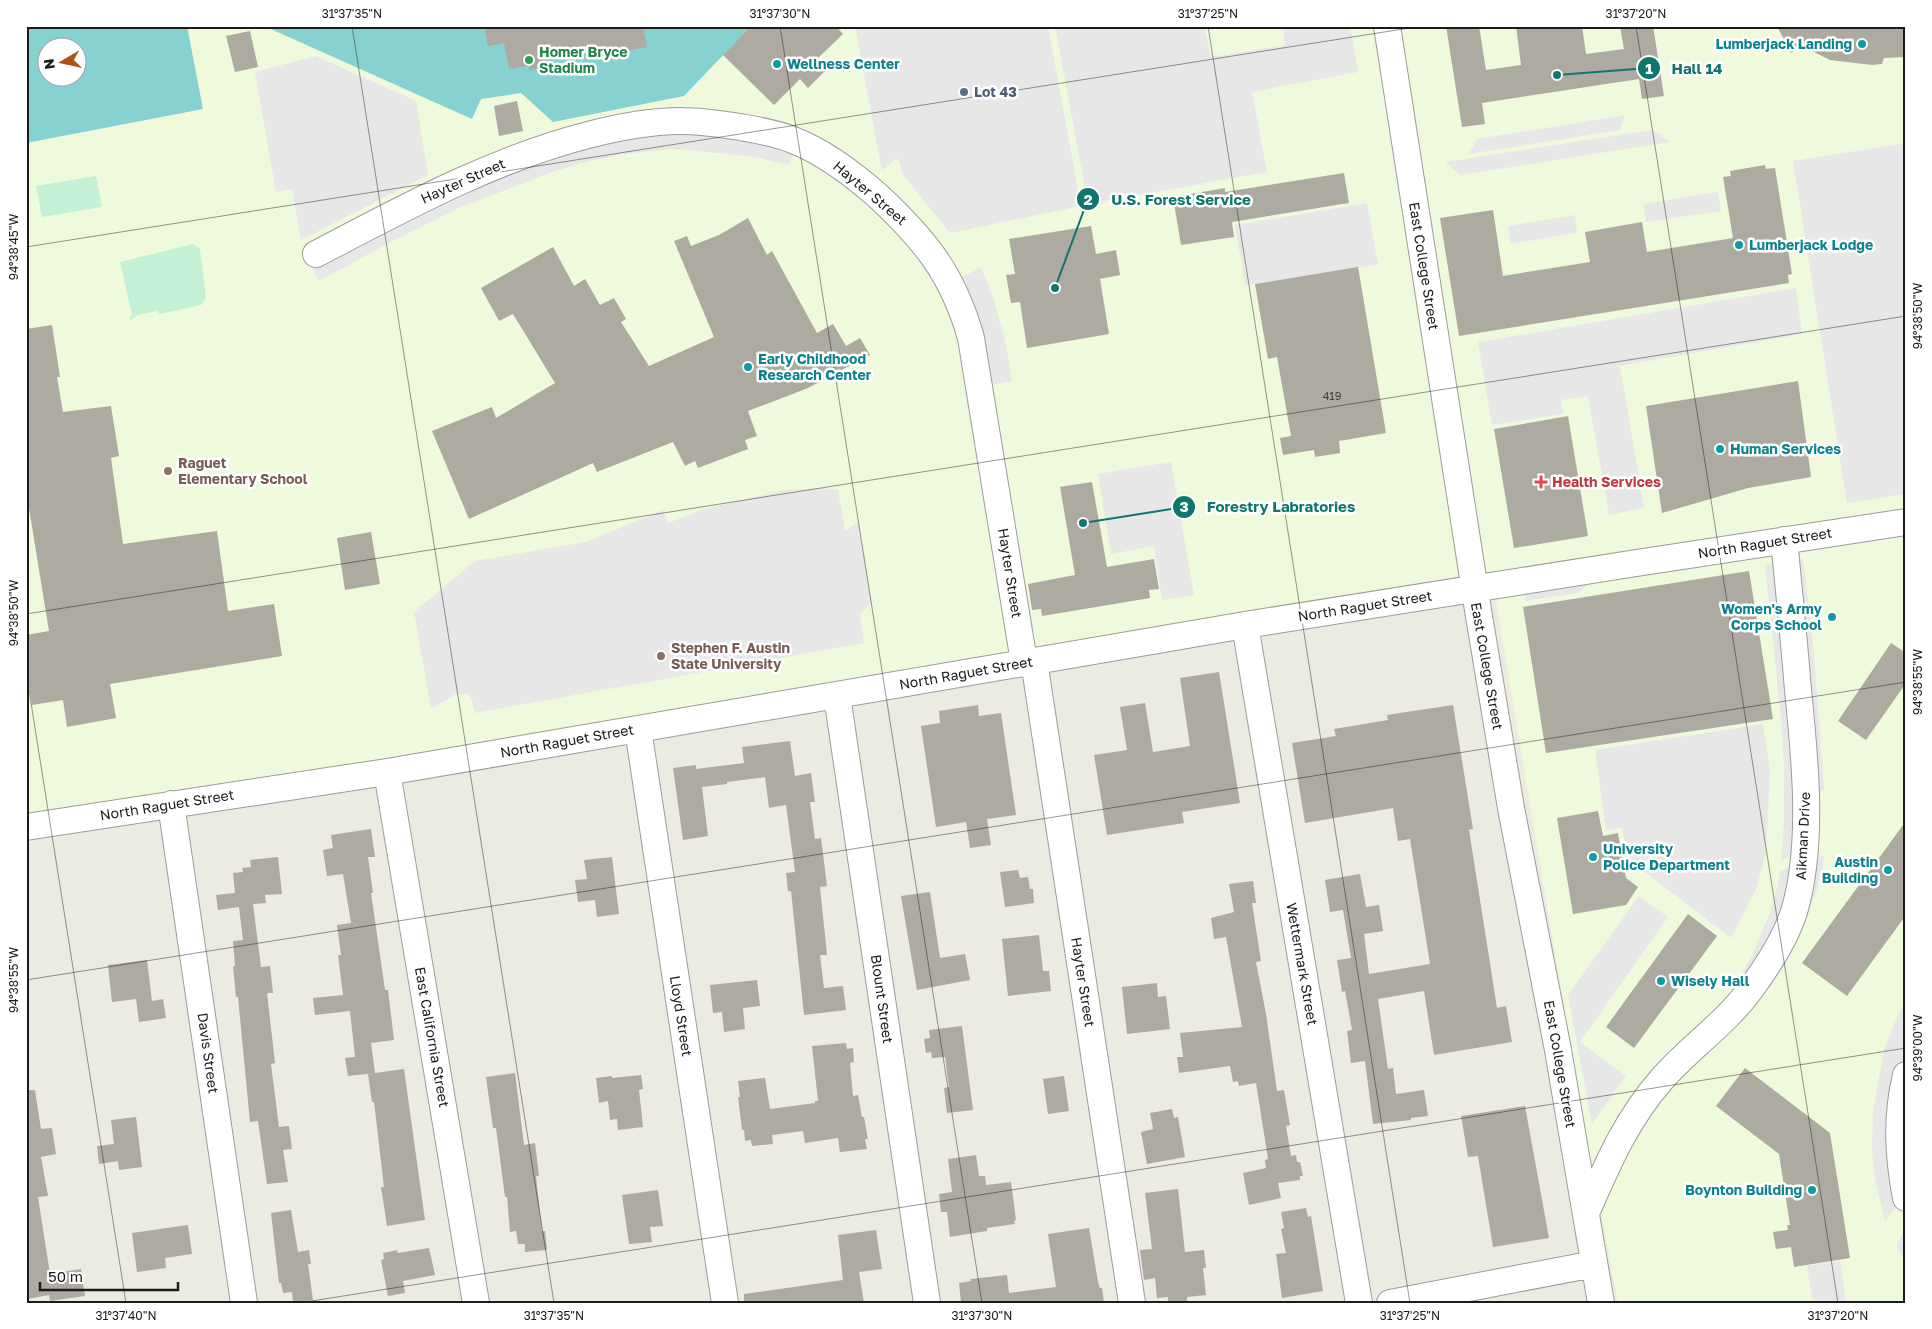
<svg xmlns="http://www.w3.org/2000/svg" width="1932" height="1329" font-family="'Golos Text',sans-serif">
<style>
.education{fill:#eefadb;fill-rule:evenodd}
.park{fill:#c2f1d8}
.pitch{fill:#88d1d1;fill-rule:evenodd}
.parking{fill:#e7e7e7}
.building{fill:#adaaa1}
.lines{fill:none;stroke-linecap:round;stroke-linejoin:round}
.minor-casing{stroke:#9c9c9c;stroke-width:28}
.minor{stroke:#fff;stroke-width:26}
.ticks{fill:none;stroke:#1b1b1b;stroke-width:1;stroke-opacity:0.45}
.culture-dot{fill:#0f9aa8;stroke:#fff;stroke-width:2}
.leisure-dot{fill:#2e9e5b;stroke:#fff;stroke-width:2}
.service-dot{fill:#5c6f8a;stroke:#fff;stroke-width:2}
.education-dot{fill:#8d6e63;stroke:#fff;stroke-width:2}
.health-dot{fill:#e0444e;stroke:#fff;stroke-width:2}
.labels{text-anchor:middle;stroke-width:5;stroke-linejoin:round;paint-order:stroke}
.number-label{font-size:11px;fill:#403f3c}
.culture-label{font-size:14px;font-weight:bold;fill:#0d838f;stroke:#fff;text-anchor:start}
.leisure-label{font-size:14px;font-weight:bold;fill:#27864d;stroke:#fff;text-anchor:start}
.service-label{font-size:14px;font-weight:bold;fill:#4e5e75;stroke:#fff;text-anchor:start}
.street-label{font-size:14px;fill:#1b1b1b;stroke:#fff}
.education-label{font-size:14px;font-weight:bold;fill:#785e54;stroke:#fff;text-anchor:start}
.health-label{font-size:14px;font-weight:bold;fill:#be3a42;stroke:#fff;text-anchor:start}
.leader{fill:none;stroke:#0f766e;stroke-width:2}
.callout-dot{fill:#0f766e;stroke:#fff;stroke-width:2}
.mark-label{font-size:15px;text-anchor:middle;font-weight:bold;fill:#fff}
.callout-label{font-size:15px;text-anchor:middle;font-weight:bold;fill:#0f766e;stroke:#fff;stroke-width:5;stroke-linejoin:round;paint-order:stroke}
.neatline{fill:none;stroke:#1b1b1b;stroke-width:2}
.ticks-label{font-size:12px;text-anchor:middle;fill:#1b1b1b}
</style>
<rect width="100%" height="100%" fill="#ebebe1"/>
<path class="education" d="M26 26H1906V1303H1618L1576 1080 1491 571 479 742 353 766 26 814ZM48 48H78V78H48Z"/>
<path class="park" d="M96 176 102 207 42 217 36 186Z
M193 244 200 249 206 298 201 305 160 314 157 311 137 315 132 320 129 319 132 315 120 262Z"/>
<path class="pitch" d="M26 26H187L203 109 26 143ZM48 48H78V78H48Z
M264 26H751L684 96 553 122 521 93 481 99 472 119Z"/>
<path class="parking" d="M855 26H1048L1081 206 950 233 903 175 899 160 895 159 882 171Z
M1055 26H1204L1210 52 1213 56H1218L1285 45 1283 28 1293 26H1350L1358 72 1252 92 1267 172 1088 204Z
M316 56 416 101 428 175 301 240 292 189 276 192 255 72Z
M665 108 714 111 801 133 789 165 755 157 677 149 649 151 620 155 586 162 555 171 459 208 387 244 319 281 302 249 390 203 641 111Z
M1625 115 1620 130 1469 154 1477 139Z
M1653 130 1670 142 1460 175 1445 162Z
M1906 143V494L1847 503 1793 161Z
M1718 192 1721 211 1646 222 1643 204Z
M1367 203 1378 265 1245 285 1235 225Z
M1575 215 1577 233 1511 244 1508 226Z
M981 267 994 300 1005 340 1012 381 991 385 985 345 974 306 961 278Z
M1796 288 1802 334 1620 366 1644 508 1609 515 1588 396 1561 400 1563 414 1492 425 1478 342Z
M1171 462 1194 595 1162 600 1154 546 1111 554 1098 474Z
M822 488 838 490 845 531 858 522 872 602 860 614 864 643 475 713 471 698 468 694H456L431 709 414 612 475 561 586 542 663 510 668 523 704 509 786 490Z
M1803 559 1813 643 1824 789 1812 798 1811 843 1781 861 1784 824V768L1781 718 1765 565Z
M1520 568 1624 577 1588 584 1578 593 1526 601Z
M1763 724 1770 771 1766 853 1756 889 1731 938 1628 859 1622 828 1606 830 1595 750Z
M1825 855 1818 887 1803 925 1765 986 1738 982 1753 953 1771 910 1778 884 1780 871Z
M1639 896 1668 917 1580 1042 1626 1076 1592 1124 1568 995Z
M1906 1002V1203L1896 1207 1885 1221 1875 1179 1872 1151 1873 1111 1884 1050 1899 1012Z
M1904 1230H1906V1247L1901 1257 1897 1245Z
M1840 1261 1846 1303H1813L1807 1266Z"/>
<path class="building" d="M484 26H643L647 47 606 55 605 46 547 57 549 67 529 70V66L509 69 504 43 488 46Z
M751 26H836L843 34 817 59 827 69 808 88 800 79 774 105 723 55Z
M1446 26H1479L1486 70 1521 65 1516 26H1582L1586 54 1624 49 1620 26H1653L1664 96 1642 99 1639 79 1482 103 1485 124 1462 127Z
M1777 26H1906V57L1884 58 1882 64 1872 65 1830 60 1802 46 1791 53Z
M250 31 258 67 235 72 226 36Z
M517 101 523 131 499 136 494 106Z
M1765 165 1766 169 1775 168 1792 274 1788 275 1789 283 1459 336 1440 218 1493 210 1503 276 1590 262 1585 232 1642 222 1647 252 1733 238 1723 177 1731 176 1730 171Z
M1344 173 1349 203 1232 222 1234 237 1181 245 1173 197 1225 188V192Z
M748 218 767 255 772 251 817 333 833 324 846 346 860 338 870 355 808 388 748 411 757 436 745 440 748 449 698 468 695 461 685 466 673 442 597 472 593 463 469 519 432 431 492 407 496 418 555 383 513 314 499 321 481 288 553 247 574 286 585 279 600 305 614 298 626 319 621 322 649 366 714 337 674 241 687 236 691 246 719 235Z
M1091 226 1096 254 1116 250 1120 275 1100 279 1109 334 1027 348 1020 302 1011 303 1006 275 1015 274 1009 239Z
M1358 267 1386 433 1339 441 1340 453 1315 457 1314 450 1283 455 1280 438 1291 436 1277 357 1268 359 1255 284Z
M52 325 60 377H57L63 412 111 406 119 456 111 458 123 544 217 531 228 611 274 604 282 656 110 684 116 718 67 727 63 700 32 705 26 666V635L49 631 26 490V329Z
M1798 381 1811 477 1748 488 1662 513 1646 406Z
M1568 416 1588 536 1514 548 1494 429Z
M1092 482 1107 567 1154 559 1159 589 1149 590 1150 598 1042 616 1041 609 1032 610 1028 584 1075 575 1060 487Z
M371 532 380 584 345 590 337 538Z
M1749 571 1773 719 1546 753 1523 607Z
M1891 643 1906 653V683L1866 740 1838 721Z
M1219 672 1240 803 1182 812 1184 823 1107 835 1094 755 1127 750 1120 707 1145 703 1153 752 1190 746 1180 678Z
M978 705 979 716 1001 713 1016 815 987 819 991 845 970 848 966 822 936 827 921 726 940 723 939 711Z
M1453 705 1473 829 1469 830 1497 1008 1506 1006 1512 1042 1434 1055 1424 991 1378 999 1388 1069 1393 1068 1396 1094 1424 1090 1428 1116 1411 1118V1120L1373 1124 1365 1061 1351 1063 1347 1031 1352 1030 1345 991 1342 992 1337 960 1351 958 1343 910 1330 912 1325 880 1360 874 1366 907 1379 905 1383 931 1364 934 1369 974 1430 964 1410 839 1398 841 1393 808 1305 823 1292 743 1336 736 1334 729 1388 720 1387 715Z
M790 741 795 776 811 773 815 802H810L815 839 821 838 827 886 820 887 827 955H820L824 988 843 986 846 1010 804 1015 791 891H788L786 873 795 872 786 805 769 808 765 777 727 782V784L702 787 708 836 683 840 673 768 696 765V769L744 763 742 747Z
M1598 811 1603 836 1618 833 1626 878 1638 887 1626 905 1573 914 1557 818Z
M1906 821V915L1847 996 1802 963Z
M371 829 375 857H368L373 893H371L385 990H388L394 1040 371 1043 375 1073 348 1076 345 1058 355 1057 350 1011 315 1015 313 998 343 995 338 955H341L337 925 351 923 343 874 327 876 323 850 333 848 331 835Z
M278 857 282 894 265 895 266 903 253 904 261 967 270 966 273 993H267L275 1063 271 1064 279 1127 289 1126 292 1149 283 1150 288 1182 267 1184 258 1121 250 1122 238 997H236L233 966H235L233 941 243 940 239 907 218 910 216 895 235 893 233 873 243 872 242 868 251 867 250 860Z
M612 857 619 914 597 917 595 900 578 902 575 880 587 879 584 860Z
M1018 870 1020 878 1028 877 1030 889H1033L1034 903 1005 907 1000 872Z
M1253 881 1256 903H1252L1261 961 1256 962 1266 1014 1277 1091 1284 1090 1290 1125 1286 1126 1291 1156 1296 1155 1297 1162H1300L1303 1176H1300V1180L1278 1183 1281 1198 1249 1205 1243 1173 1266 1168 1265 1160 1268 1159 1256 1083 1239 1086 1238 1081 1233 1082 1230 1066 1179 1073 1177 1057H1183L1180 1033 1242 1027 1226 937 1214 939 1211 918 1234 912 1229 884Z
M930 892 940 958 965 954 970 980 917 990 901 896Z
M1688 914 1717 936 1634 1048 1606 1027Z
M1039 935 1043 971H1049L1051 991 1008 996 1002 939Z
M147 960 152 1001 163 999 166 1018 139 1022 136 999 112 1002 108 965Z
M757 980 760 1006 743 1008 745 1029 724 1032 722 1012 713 1013 710 985Z
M1157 983 1158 997 1166 996 1170 1029 1127 1034 1122 987Z
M962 1026 973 1110 947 1113 944 1088 949 1087 945 1057 932 1058 931 1052 926 1053 924 1039 930 1038 929 1030Z
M846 1043 847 1049 853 1048 854 1062 850 1063 853 1096 858 1095 862 1117H864L868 1139H865L867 1149 840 1152 838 1138 805 1143 803 1131 772 1135 773 1144 752 1146 751 1140 745 1141 744 1130H742L738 1097H740L738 1081 765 1078 770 1109 815 1103V1101H818L812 1046Z
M1745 1068 1830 1133 1850 1258 1794 1267 1791 1247 1776 1249 1773 1232 1788 1230 1787 1225H1790L1779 1154 1716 1106Z
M404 1069 425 1220 387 1226 381 1187H384L374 1102H372L368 1074Z
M515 1073 524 1145 535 1143 539 1176H536L542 1231H545L547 1250 525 1252V1244H518L516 1231 510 1232 507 1197H505L496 1128H493L486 1077Z
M641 1075 643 1089 639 1090 643 1127 618 1130 617 1119 610 1120 608 1101 599 1103 596 1078 612 1076V1078Z
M1064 1076 1069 1111 1048 1114 1043 1079Z
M26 1090H35L41 1129 52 1128 56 1154 41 1157 48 1196 38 1197 50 1274 81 1269 85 1296 50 1301 49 1295 28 1299Z
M1525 1106 1549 1238 1493 1247 1478 1156 1468 1157 1461 1116Z
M1172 1109 1174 1118 1178 1117 1185 1157 1147 1164 1141 1132 1153 1129 1150 1113Z
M136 1117 142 1167 119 1170 118 1161 99 1164 97 1146 114 1144 111 1120Z
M976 1155 979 1176H985L986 1185 1011 1182 1016 1220 1014 1221 1015 1224 987 1228V1231L950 1237 947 1212H941L939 1194 952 1192 948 1159Z
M1178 1189 1185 1252 1204 1250 1206 1268H1203L1206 1295 1187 1297V1303H1168V1297L1157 1298 1155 1278 1144 1280 1140 1250 1152 1249 1145 1193Z
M658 1190 663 1226 650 1227 652 1242 629 1244 622 1195Z
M1306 1208 1308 1217 1311 1216 1323 1291 1282 1298 1276 1254 1286 1253 1281 1229 1284 1228 1281 1212Z
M291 1210 298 1252 309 1250 311 1264H308L313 1300 293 1303 292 1292 283 1293 281 1283H279L271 1213Z
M188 1225 192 1254 165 1258 166 1268 137 1272 132 1233Z
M1089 1228 1098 1282 1100 1288H1102L1104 1303H961L959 1283 971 1281V1279L1007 1275 1009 1293 1056 1287 1048 1234Z
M876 1230 882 1269 859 1272 864 1303H744V1294L843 1280 838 1235Z
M429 1248 435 1275 403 1281 405 1293 388 1296 381 1260 384 1259 383 1253 397 1250 398 1253Z"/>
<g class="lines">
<defs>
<path id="minor" d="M1387 26 1478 610 1511 808 1558 1050 1601 1303
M316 254C404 208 491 160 588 135 619 127 650 121 681 121 701 121 721 124 740 127 757 130 776 133 793 140 824 152 853 174 878 196 925 240 953 274 971 338L1024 662
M1245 625 1359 1303
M1034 661 1132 1303
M837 696 927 1303
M638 729 725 1303
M387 772 476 1303
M171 804 244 1303
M26 827 387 772 1245 625 1630 564 1906 522
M1906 1075C1896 1117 1898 1156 1906 1198
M1586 1213C1608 1163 1626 1120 1662 1079 1689 1048 1725 1024 1750 990 1767 967 1785 940 1794 912 1814 845 1805 759 1798 690 1794 640 1789 590 1784 540
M1390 1303 1594 1264"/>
</defs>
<use href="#minor" class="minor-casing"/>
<use href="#minor" class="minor"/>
</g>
<path class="ticks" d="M352 26 554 1303M780 26 982 1303M1208 26 1410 1303M1636 26 1838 1303M26 247 1422 26M26 614 1906 316M26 671 126 1303M26 980 1906 682M299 1303 1906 1048"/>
<g class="culture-dot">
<circle cx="1862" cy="44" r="5"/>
<circle cx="777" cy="64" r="5"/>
<circle cx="1739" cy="245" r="5"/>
<circle cx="748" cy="367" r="5"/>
<circle cx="1720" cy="449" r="5"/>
<circle cx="1832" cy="617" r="5"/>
<circle cx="1593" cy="857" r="5"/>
<circle cx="1888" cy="870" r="5"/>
<circle cx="1661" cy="981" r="5"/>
<circle cx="1812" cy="1190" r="5"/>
</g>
<circle class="leisure-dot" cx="529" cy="60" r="5"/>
<circle class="service-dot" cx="964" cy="92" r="5"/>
<g class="education-dot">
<circle cx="168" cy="471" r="5"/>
<circle cx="661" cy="656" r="5"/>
</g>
<path class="health-dot" d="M1538.5 474.5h5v5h5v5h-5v5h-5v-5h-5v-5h5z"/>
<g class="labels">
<g class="number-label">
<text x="1332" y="400">419</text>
</g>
<g class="culture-label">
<text x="1852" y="49" text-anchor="end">Lumberjack Landing</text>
<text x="787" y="69">Wellness Center</text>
<text x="1749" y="250">Lumberjack Lodge</text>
<text x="758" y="364">Early Childhood<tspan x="758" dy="16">Research Center</tspan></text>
<text x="1730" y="454">Human Services</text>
<text x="1822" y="614" text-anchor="end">Women's Army<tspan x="1822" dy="16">Corps School</tspan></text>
<text x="1603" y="854">University<tspan x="1603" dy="16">Police Department</tspan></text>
<text x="1878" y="867" text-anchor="end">Austin<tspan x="1878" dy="16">Building</tspan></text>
<text x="1671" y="986">Wisely Hall</text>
<text x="1802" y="1195" text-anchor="end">Boynton Building</text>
</g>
<g class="leisure-label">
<text x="539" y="57">Homer Bryce<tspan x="539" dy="16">Stadium</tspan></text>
</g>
<g class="service-label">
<text x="974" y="97">Lot 43</text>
</g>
<g class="street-label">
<text transform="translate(463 181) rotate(-24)" y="5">Hayter Street</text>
<text transform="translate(870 193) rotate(40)" y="5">Hayter Street</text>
<text transform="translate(1424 266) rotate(81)" y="5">East College Street</text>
<text transform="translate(1765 543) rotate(-9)" y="5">North Raguet Street</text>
<text transform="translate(1010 573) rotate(81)" y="5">Hayter Street</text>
<text transform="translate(1365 606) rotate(-9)" y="5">North Raguet Street</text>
<text transform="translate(1487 666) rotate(80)" y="5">East College Street</text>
<text transform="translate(966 673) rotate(-10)" y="5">North Raguet Street</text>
<text transform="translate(567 741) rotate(-10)" y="5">North Raguet Street</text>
<text transform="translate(167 805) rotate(-9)" y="5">North Raguet Street</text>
<text transform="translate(1803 836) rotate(-87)" y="5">Aikman Drive</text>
<text transform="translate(1302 964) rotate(80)" y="5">Wettermark Street</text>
<text transform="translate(1083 982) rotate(81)" y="5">Hayter Street</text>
<text transform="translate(882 999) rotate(82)" y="5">Blount Street</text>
<text transform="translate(681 1016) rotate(81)" y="5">Lloyd Street</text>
<text transform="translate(432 1037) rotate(80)" y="5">East California Street</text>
<text transform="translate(208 1053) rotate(82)" y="5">Davis Street</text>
<text transform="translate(1560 1064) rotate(80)" y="5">East College Street</text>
</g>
<g class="education-label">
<text x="178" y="468">Raguet<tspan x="178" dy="16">Elementary School</tspan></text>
<text x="671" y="653">Stephen F. Austin<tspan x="671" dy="16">State University</tspan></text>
</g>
<g class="health-label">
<text x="1552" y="487">Health Services</text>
</g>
</g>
<path class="leader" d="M1557 75L1649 68M1055 288L1088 199M1083 523L1184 507"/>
<g class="callout-dot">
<circle cx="1557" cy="75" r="5"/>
<circle cx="1055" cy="288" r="5"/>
<circle cx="1083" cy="523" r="5"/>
<circle cx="1649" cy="68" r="12"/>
<circle cx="1088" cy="199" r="12"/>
<circle cx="1184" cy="507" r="12"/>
</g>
<g class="mark-label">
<text x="1649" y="74">1</text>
<text x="1088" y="205">2</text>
<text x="1184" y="512">3</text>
</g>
<g class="callout-label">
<text x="1697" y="74">Hall 14</text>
<text x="1181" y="205">U.S. Forest Service</text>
<text x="1281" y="512">Forestry Labratories</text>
</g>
<rect width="1932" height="1329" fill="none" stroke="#ffffff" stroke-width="55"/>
<g transform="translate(62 62) rotate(261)"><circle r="24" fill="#ffffff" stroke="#a4a4a4"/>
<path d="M0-4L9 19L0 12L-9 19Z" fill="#ae5218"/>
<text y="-8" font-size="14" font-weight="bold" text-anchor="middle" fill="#1b1b1b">N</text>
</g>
<path d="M40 1282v8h138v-8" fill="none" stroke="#1b1b1b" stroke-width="2.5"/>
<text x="48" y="1282" font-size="15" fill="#1b1b1b" stroke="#ffffff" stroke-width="4" paint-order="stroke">50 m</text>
<rect x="28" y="28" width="1876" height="1274" class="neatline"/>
<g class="ticks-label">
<text x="352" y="18">31°37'35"N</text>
<text x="780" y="18">31°37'30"N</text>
<text x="1208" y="18">31°37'25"N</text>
<text x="1636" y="18">31°37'20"N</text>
<text transform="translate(14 247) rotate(-90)" y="4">94°38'45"W</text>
<text transform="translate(1918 316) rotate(-90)" y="4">94°38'50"W</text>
<text transform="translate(14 613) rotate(-90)" y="4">94°38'50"W</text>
<text transform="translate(1918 682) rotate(-90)" y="4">94°38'55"W</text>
<text transform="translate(14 980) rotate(-90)" y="4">94°38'55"W</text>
<text transform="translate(1918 1048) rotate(-90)" y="4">94°39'00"W</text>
<text x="126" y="1320">31°37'40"N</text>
<text x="554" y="1320">31°37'35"N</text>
<text x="982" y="1320">31°37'30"N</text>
<text x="1410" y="1320">31°37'25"N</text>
<text x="1838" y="1320">31°37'20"N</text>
</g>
</svg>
